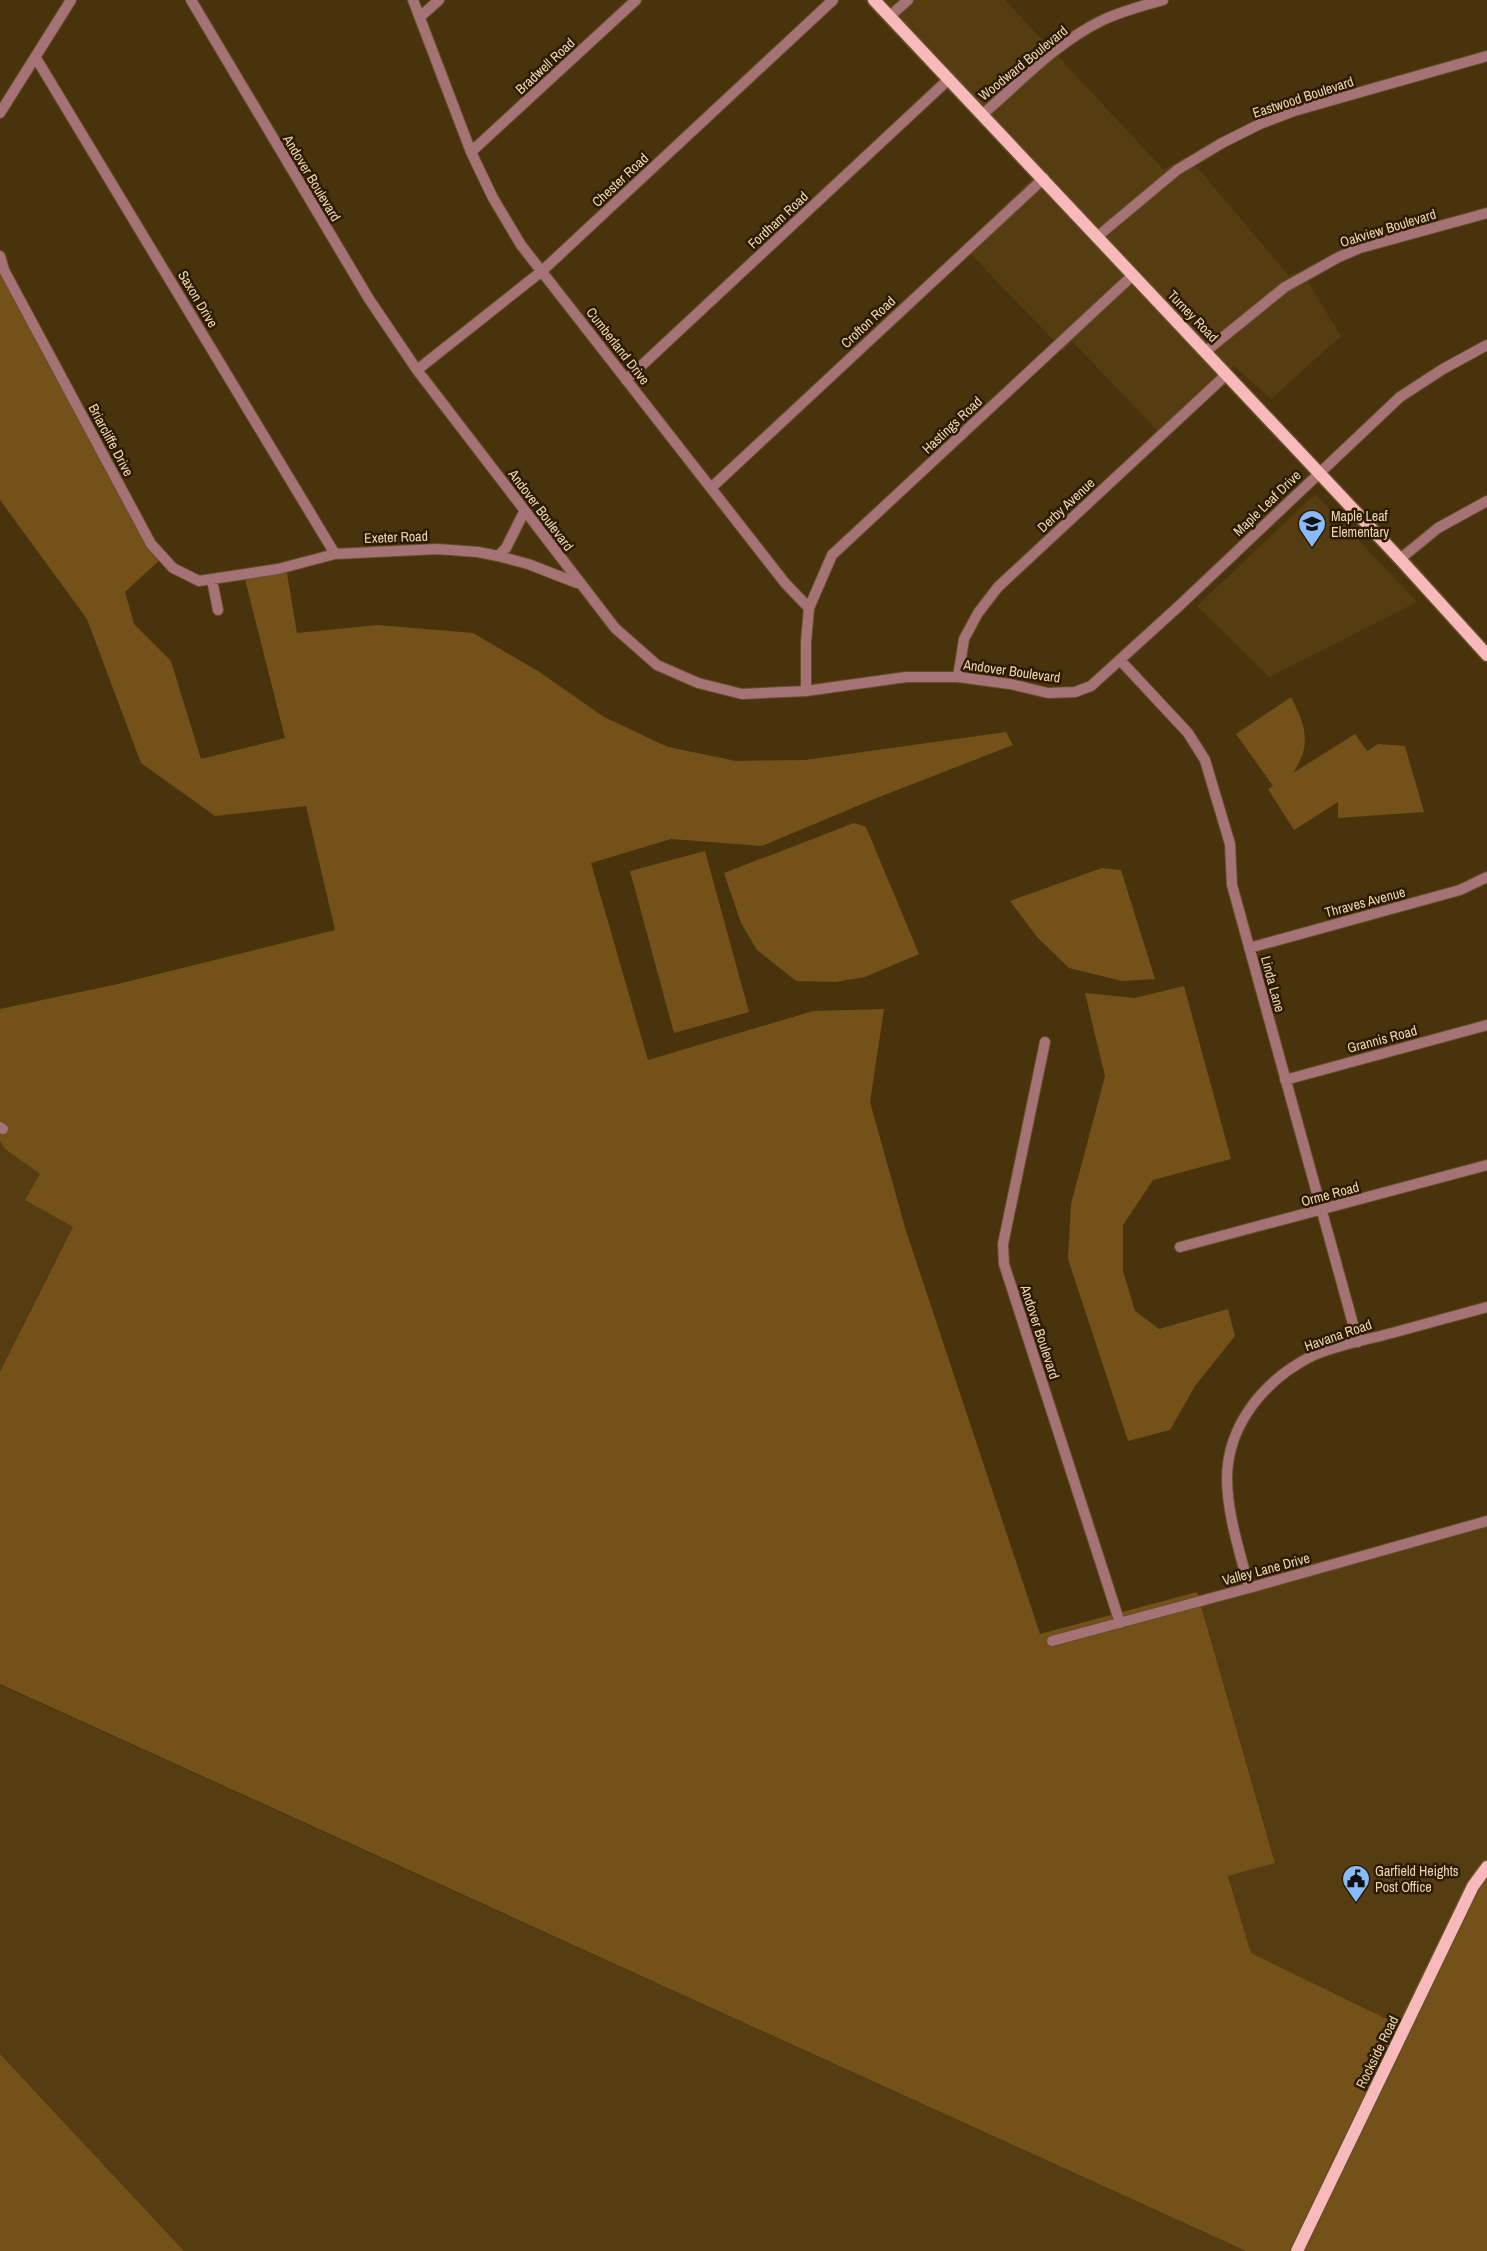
<svg xmlns="http://www.w3.org/2000/svg" width="1487" height="2251" font-family="'Archivo Narrow',sans-serif">
<style>
.built{fill:#563c11}
.green{fill:#735119}
.lines{fill:none;stroke-linecap:round;stroke-linejoin:round}
.minor-casing{stroke:#66502a;stroke-width:12}
.major-casing{stroke:#66502a;stroke-width:15}
.minor{stroke:#a57275;stroke-width:10}
.major{stroke:#f8b9bb;stroke-width:12}
.labels{text-anchor:middle;stroke-width:5;stroke-linejoin:round;paint-order:stroke}
.street-label{font-size:14px;fill:#ecd4b3;stroke:#2c1b00}
.poi-label{font-size:14px;fill:#ecd4b3;stroke:#2c1b00;text-anchor:start}
</style>
<rect width="100%" height="100%" fill="#49330c"/>
<path class="built" d="M864 0H1005L1164 170 1185 157 1203 174 1289 276 1301 271 1341 336 1271 399 1234 366 1158 431 1072 341 1064 351 963 246 1035 176Z
M1315 494 1417 602 1269 677 1197 606Z
M0 1141 5 1149 40 1174 26 1200 74 1227 0 1389Z
M1487 1521V1867L1405 2028 1251 1953 1228 1875 1275 1862 1200 1601Z
M0 1685 1246 2251H184L0 2054Z"/>
<path class="green" d="M0 261 163 557 125 592 134 624 171 661 201 759 285 738 244 575 286 567 297 633 378 625 473 633 538 671 604 717 668 747 736 761 805 760 1006 732 1013 745 874 799 762 846 671 839 591 863 648 1060 813 1011 884 1009 870 1102 906 1231 1040 1634 1197 1592 1275 1863 1228 1876 1251 1953 1405 2028 1487 1867V2251H1246L0 1684V1372L73 1227 25 1200 40 1174 5 1149 0 1141V1009L118 984 335 930 306 806 215 816 141 763 87 619 0 500Z
M1291 697C1306 726 1312 745 1293 773L1355 734 1367 751 1378 744 1405 746 1424 812 1338 818V802L1294 830 1268 789 1273 786 1236 734Z
M854 823 866 827 919 954 865 977 836 982 796 981 757 950 741 923 724 873Z
M705 851 749 1012 674 1033 630 871Z
M1102 868 1121 870 1155 979 1122 981 1069 968 1037 937 1010 901Z
M1184 986 1231 1159 1153 1180 1123 1225V1271L1135 1311 1159 1329 1228 1309 1235 1336 1195 1386 1170 1430 1128 1441 1068 1259 1071 1204 1105 1076 1085 993 1135 998Z
M0 2054 184 2251H0Z"/>
<g class="lines">
<defs>
<path id="minor" d="M191 0 369 299 417 370 615 628 657 665 698 683 742 694 806 691 906 677H958L1010 684 1048 693 1075 692 1091 686 1179 606 1400 397 1443 369 1487 345
M413 0 471 152 493 198 521 245 785 583 809 608
M891 15 908 0
M421 16 439 0
M36 58 335 554
M0 113 71 0
M983 114C1020 82 1056 43 1101 21 1121 11 1142 6 1163 0
M471 152 636 0
M1098 236 1177 170 1222 143 1260 124 1294 111 1487 56
M0 256 4 270 151 544 173 568 199 581 278 569 335 554 437 549 478 552 498 556 528 564 577 583
M1206 351 1285 287 1339 257 1360 248 1487 213
M417 370 542 271 833 0
M626 380 949 79
M712 487 1044 178
M498 556 506 548 524 512
M1400 559 1438 528 1487 501
M212 580 218 610
M1120 660 1188 733 1205 760 1230 844 1232 885 1358 1342
M958 677 964 639 978 613 998 587 1227 374
M806 691V642L809 608 832 555 1133 275
M1249 948 1460 890 1487 877
M1045 1042 1003 1244 1004 1264 1120 1623
M1285 1080 1487 1025
M0 1127 3 1129
M1180 1247 1487 1165
M1249 1588C1240 1552 1227 1515 1227 1477 1228 1423 1266 1379 1312 1356 1336 1345 1366 1340 1392 1333 1424 1324 1455 1316 1487 1307
M1052 1641 1249 1588 1487 1521"/>
<path id="major" d="M874 0 1400 559 1487 655
M1297 2251 1473 1886 1487 1867"/>
</defs>
<use href="#minor" class="minor-casing"/>
<use href="#major" class="major-casing"/>
<use href="#minor" class="minor"/>
<use href="#major" class="major"/>
</g>
<defs>
<symbol id="school-pin" viewBox="-11 -11 22 30"><path d="M0 17L-7.5 6A9.5 9.5 0 1 1 7.5 6Z" fill="#89bafc" stroke="#2c1b00"/><path d="M0-5L7-2L0 1L-7-2ZM-4 1L0 2.5L4 1V4Q0 6-4 4Z" fill="#111"/></symbol>
<symbol id="civic-pin" viewBox="-11 -11 22 30"><path d="M0 17L-7.5 6A9.5 9.5 0 1 1 7.5 6Z" fill="#89bafc" stroke="#2c1b00"/><path d="M-.6-6.5H3V-4.5H.6V-3L4-1V1h2V6H-6V1h2V-1L-.6-3ZM-1.2 2.5V6h2.4V2.5Z" fill="#111"/></symbol>
</defs>
<g fill-rule="evenodd">
<use href="#school-pin" x="1296" y="508" width="32" height="43"/>
<use href="#civic-pin" x="1340" y="1863" width="32" height="43"/>
</g>
<g class="labels">
<g class="street-label">
<text transform="translate(1023 63) rotate(-39)" y="5">Woodward Boulevard</text>
<text transform="translate(545 66) rotate(-43)" y="5">Bradwell Road</text>
<text transform="translate(1303 97) rotate(-18)" y="5">Eastwood Boulevard</text>
<text transform="translate(312 178) rotate(59)" y="5">Andover Boulevard</text>
<text transform="translate(620 180) rotate(-43)" y="5">Chester Road</text>
<text transform="translate(778 220) rotate(-43)" y="5">Fordham Road</text>
<text transform="translate(1388 228) rotate(-17)" y="5">Oakview Boulevard</text>
<text transform="translate(198 299) rotate(59)" y="5">Saxon Drive</text>
<text transform="translate(1193 316) rotate(46)" y="5">Turney Road</text>
<text transform="translate(868 322) rotate(-43)" y="5">Crofton Road</text>
<text transform="translate(618 346) rotate(52)" y="5">Cumberland Drive</text>
<text transform="translate(952 425) rotate(-43)" y="5">Hastings Road</text>
<text transform="translate(111 440) rotate(62)" y="5">Briarcliffe Drive</text>
<text transform="translate(1267 503) rotate(-44)" y="5">Maple Leaf Drive</text>
<text transform="translate(1066 505) rotate(-43)" y="5">Derby Avenue</text>
<text transform="translate(541 510) rotate(53)" y="5">Andover Boulevard</text>
<text transform="translate(396 537) rotate(-2)" y="5">Exeter Road</text>
<text transform="translate(1012 671) rotate(8)" y="5">Andover Boulevard</text>
<text transform="translate(1365 902) rotate(-15)" y="5">Thraves Avenue</text>
<text transform="translate(1273 984) rotate(75)" y="5">Linda Lane</text>
<text transform="translate(1382 1039) rotate(-15)" y="5">Grannis Road</text>
<text transform="translate(1330 1194) rotate(-15)" y="5">Orme Road</text>
<text transform="translate(1040 1332) rotate(72)" y="5">Andover Boulevard</text>
<text transform="translate(1338 1335) rotate(-19)" y="5">Havana Road</text>
<text transform="translate(1266 1569) rotate(-15)" y="5">Valley Lane Drive</text>
<text transform="translate(1377 2052) rotate(-64)" y="5">Rockside Road</text>
</g>
<g class="poi-label">
<text x="1331" y="521">Maple Leaf<tspan x="1331" dy="16">Elementary</tspan></text>
<text x="1375" y="1876">Garfield Heights<tspan x="1375" dy="16">Post Office</tspan></text>
</g>
</g>
</svg>
